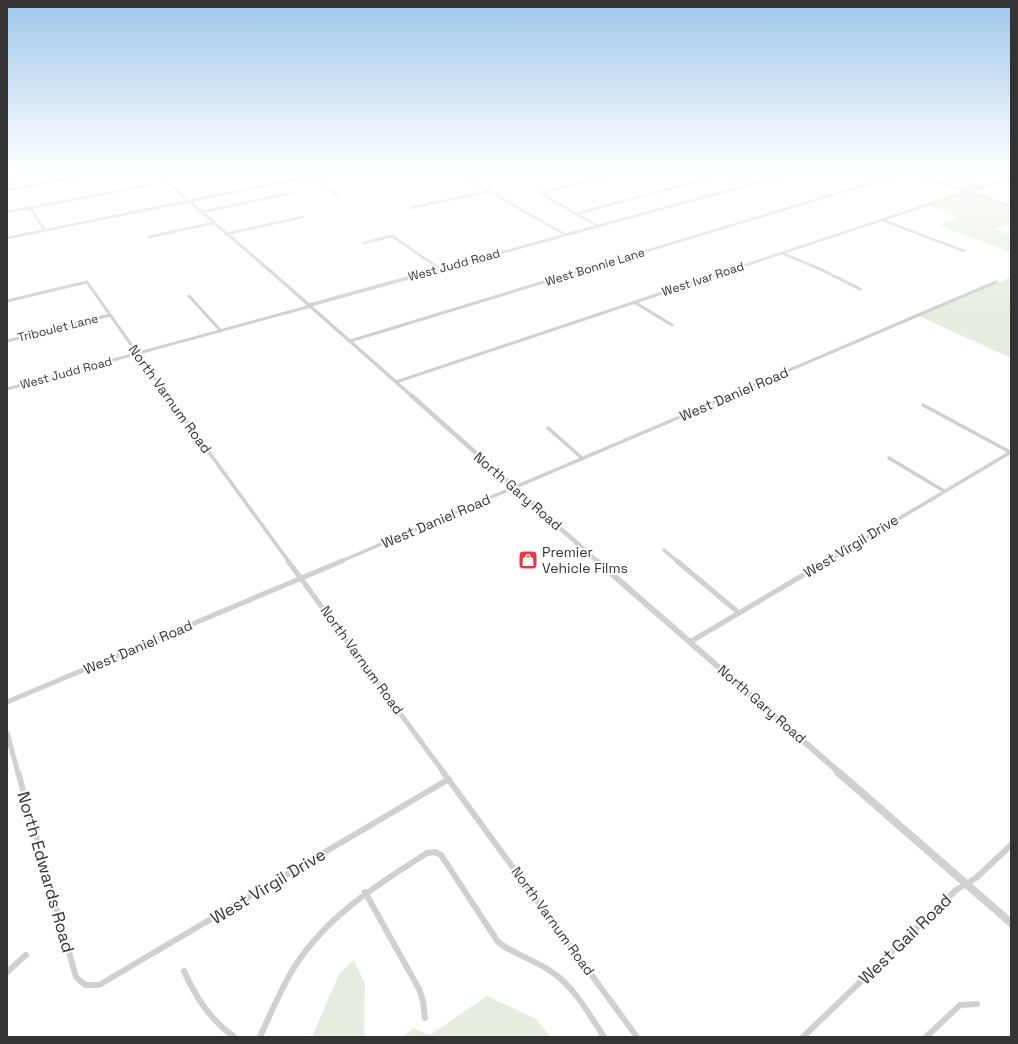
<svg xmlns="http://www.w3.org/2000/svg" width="1018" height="1044" font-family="'Space Grotesk',sans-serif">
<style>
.green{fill:#e6ecdf}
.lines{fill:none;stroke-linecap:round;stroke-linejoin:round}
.minor-far4{stroke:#d0d0d0;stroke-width:2.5}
.minor-far3{stroke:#d0d0d0;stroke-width:3}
.minor-far2{stroke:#d0d0d0;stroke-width:3.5}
.minor-far1{stroke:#d0d0d0;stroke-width:5}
.minor{stroke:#d0d0d0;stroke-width:6}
.tertiary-far4{stroke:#d0d0d0;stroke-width:3}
.tertiary-far3{stroke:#d0d0d0;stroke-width:3.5}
.tertiary-far2{stroke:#d0d0d0;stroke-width:4.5}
.tertiary-far1{stroke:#d0d0d0;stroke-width:6}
.tertiary{stroke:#d0d0d0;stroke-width:8}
.labels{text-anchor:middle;stroke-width:4;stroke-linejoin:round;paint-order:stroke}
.far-street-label{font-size:12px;fill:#333;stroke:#fff}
.street-label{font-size:14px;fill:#333;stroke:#fff}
.poi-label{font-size:14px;fill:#333;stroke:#fff;text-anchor:start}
.near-street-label{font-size:17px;fill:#333;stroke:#fff}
</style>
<rect width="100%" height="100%" fill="#fff"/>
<path class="green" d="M202 171 206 178 189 179 180 176V173Z
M957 176 985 184 968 190 941 181Z
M967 193 1011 208V223L994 229 1011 235V252L939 225 959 217 928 206Z
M1011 277V358L919 316Z
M354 960 365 984 364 1033 366 1037H312L339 974Z
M487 996 536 1019 550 1037H403L413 1028 430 1035Z"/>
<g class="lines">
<path class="minor-far4" d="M450 169 566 235
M529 169 543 177 575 169
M710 169 749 185
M750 169 773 178
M898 169 1011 206
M7 176 15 188
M313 176 337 195
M7 190 122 169
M539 193 637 169
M539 193 598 226
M30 208 45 230
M411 208 490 191
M7 212 151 185
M201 212 293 193
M575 214 724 174
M882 220 964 251
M226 234 303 217
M149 237 213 223
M7 238 348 169
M364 243 392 236 440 269
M782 253 820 269
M587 269 908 172
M734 269 1011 177"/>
<path class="minor-far3" d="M818 268 860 289
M189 296 221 331
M7 301 87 282 168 397
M634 302 672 325
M7 341 110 315
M350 341 590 268
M396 382 737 268
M7 389 311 306
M726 397 996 282"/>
<path class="minor-far2" d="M168 396 289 562
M923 405 1010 452
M548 428 583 459
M889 458 944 491
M664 550 678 562
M339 562 729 396
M826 562 1011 452"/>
<path class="minor-far1" d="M288 561 444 773
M677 561 739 613
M690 642 827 561
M7 702 342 561
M7 733 18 773"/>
<path class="minor" d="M18 772 76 977 85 985H99L449 779
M443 772 637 1037
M365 892 419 989 423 1001 425 1018
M184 971C196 998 210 1019 234 1037
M7 972 26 955
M260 1037C271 1013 281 988 295 966 328 915 377 885 427 853L435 852 441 855 498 942C515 955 535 960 552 972 575 988 589 1014 604 1037
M803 1037 956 890 976 878 1011 845
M926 1037 960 1005 977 1004"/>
<path class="tertiary-far4" d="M152 169 268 269
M441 269 807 169"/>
<path class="tertiary-far3" d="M267 268 413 397
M310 305 444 268"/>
<path class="tertiary-far2" d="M412 396 598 562"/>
<path class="tertiary-far1" d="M597 561 840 773"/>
<path class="tertiary" d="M838 772 1011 923"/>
</g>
<linearGradient id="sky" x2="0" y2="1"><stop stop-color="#9ec6ea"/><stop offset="0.54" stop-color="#fff"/><stop offset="1" stop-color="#fff" stop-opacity="0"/></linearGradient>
<rect width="1018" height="315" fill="url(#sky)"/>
<defs>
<symbol id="shop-square" viewBox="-11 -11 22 22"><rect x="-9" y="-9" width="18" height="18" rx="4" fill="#e63946" stroke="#fff"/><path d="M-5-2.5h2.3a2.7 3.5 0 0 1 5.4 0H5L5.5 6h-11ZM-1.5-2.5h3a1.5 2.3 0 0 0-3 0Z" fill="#fff"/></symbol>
</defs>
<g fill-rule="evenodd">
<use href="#shop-square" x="517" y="549" width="22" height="22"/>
</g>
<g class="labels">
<g class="far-street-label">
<text transform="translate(454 265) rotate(-15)" y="4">West Judd Road</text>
<text transform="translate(595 267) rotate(-17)" y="4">West Bonnie Lane</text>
<text transform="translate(703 279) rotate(-18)" y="4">West Ivar Road</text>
<text transform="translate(58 328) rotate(-14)" y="4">Triboulet Lane</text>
<text transform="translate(66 373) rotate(-15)" y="4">West Judd Road</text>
</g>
<g class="street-label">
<text transform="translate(734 394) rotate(-23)" y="5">West Daniel Road</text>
<text transform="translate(170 399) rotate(54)" y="5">North Varnum Road</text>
<text transform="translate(518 491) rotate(41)" y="5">North Gary Road</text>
<text transform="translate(436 521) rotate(-23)" y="5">West Daniel Road</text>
<text transform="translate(851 546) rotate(-31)" y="5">West Virgil Drive</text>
<text transform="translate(138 647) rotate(-23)" y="5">West Daniel Road</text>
<text transform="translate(362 660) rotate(54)" y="5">North Varnum Road</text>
<text transform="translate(762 704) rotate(41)" y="5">North Gary Road</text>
<text transform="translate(553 921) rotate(54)" y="5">North Varnum Road</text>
</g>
<g class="poi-label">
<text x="542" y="557">Premier<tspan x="542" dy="16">Vehicle Films</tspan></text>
</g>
<g class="near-street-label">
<text transform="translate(46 872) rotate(74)" y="6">North Edwards Road</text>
<text transform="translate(268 886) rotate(-31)" y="6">West Virgil Drive</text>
<text transform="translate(905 939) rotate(-44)" y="6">West Gail Road</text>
</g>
</g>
<rect width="1018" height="1044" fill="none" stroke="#333333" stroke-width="16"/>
</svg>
